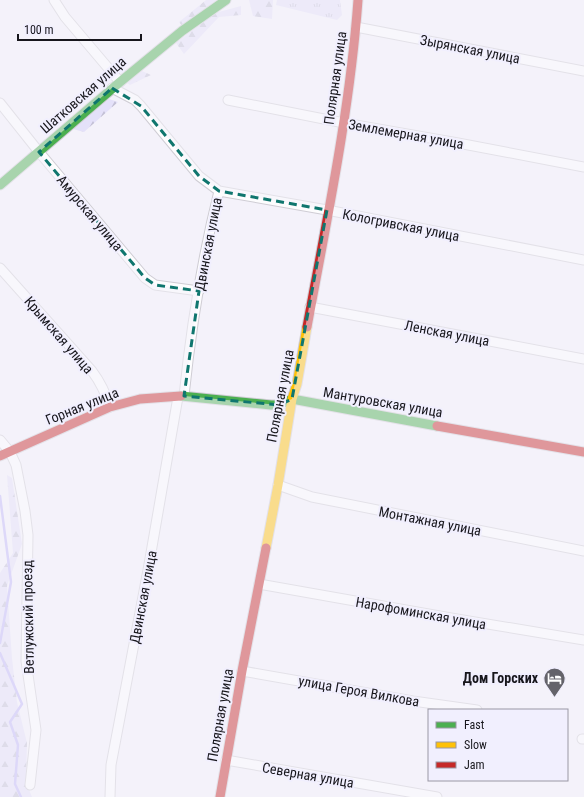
<svg xmlns="http://www.w3.org/2000/svg" width="584" height="797" font-family="'Roboto Condensed',sans-serif">
<style>
.grass{fill:url(#grass-tufts)}
.forest{fill:url(#forest-firs)}
.lines{fill:none;stroke-linecap:round;stroke-linejoin:round}
.stream{stroke:#c2b8f9;stroke-width:2.5}
.street-casing{stroke:#cfcdd4;stroke-width:11}
.fast-casing{stroke:#cfcdd4;stroke-width:11}
.slow-casing{stroke:#cfcdd4;stroke-width:11}
.jam-casing{stroke:#cfcdd4;stroke-width:11}
.street{stroke:#fdfdfe;stroke-width:9}
.fast{stroke:#4caf50;stroke-width:9}
.slow{stroke:#ffc107;stroke-width:9}
.jam{stroke:#c62828;stroke-width:9}
.marked{fill:none;stroke:#0f766e;stroke-width:3;stroke-dasharray:8 5;stroke-linejoin:round}
.labels{text-anchor:middle;stroke-width:4;stroke-linejoin:round;paint-order:stroke}
.street-label{font-size:14px;fill:#17161c;stroke:#f1effe}
.poi-label{font-size:14px;font-weight:bold;fill:#17161c;stroke:#f1effe;text-anchor:end}
</style>
<defs>
<pattern id="grass-tufts" width="24" height="20" patternUnits="userSpaceOnUse"><rect width="24" height="20" fill="#e4e1f9"/><path d="M3 7l-1-3M5 7V3M7 7l1-3M15 17l-1-3M17 17v-4M19 17l1-3" fill="none" stroke="#c3c0d5"/></pattern>
<pattern id="forest-firs" width="22" height="20" patternUnits="userSpaceOnUse"><rect width="22" height="20" fill="#e4e1f9"/><path d="M5 1l3.5 6h-7zM16 11l3.5 6h-7z" fill="#c3c0d5"/></pattern>
</defs>
<rect width="100%" height="100%" fill="#f4f2fa"/>
<path class="grass" d="M277 0H340L342 15 337 20 276 5Z"/>
<path class="forest" d="M206 0H216L182 26 179 22Z
M249 0H273L272 19 253 16Z
M241 6V15L219 17 184 54 176 43 215 13Z
M142 71 151 75 130 85 127 83Z
M109 99 118 102 84 132 73 129Z
M7 475 12 478 22 544 7 586 12 658 17 702 27 743 26 782 32 797H0V573L13 553Z"/>
<g class="lines">
<path class="stream" d="M0 643 11 582 0 496
M0 653 22 704 10 722 18 745 15 784 21 797"/>
<defs>
<path id="street" d="M54 0 65 17 120 82
M356 27 584 71
M112 88 135 100 141 106 199 176 219 191C202 259 191 328 184 396
M228 100 344 123 458 143 584 167
M0 103 39 152 145 278 155 285 199 291
M219 191 327 210 584 260
M0 268 92 371C101 383 106 394 110 407
M310 307 584 359
M0 440 10 452 16 465 25 511 28 535 26 661 36 730 30 785
M278 485 312 497 584 551
M259 584 451 618 584 640
M242 671 413 701 477 710
M582 739H584
M226 760 437 797
M110 797 111 765 148 570 178 397"/>
<path id="fast" d="M0 185 120 82 182 31 226 0
M181 396 271 405H279L292 399 437 426"/>
<path id="slow" d="M266 548 278 485 292 399 297 384 307 327"/>
<path id="jam" d="M307 327C327 219 350 110 358 0
M437 426 584 452
M0 456 110 407 140 399 181 396
M220 797 242 671 266 548"/>
</defs>
<use href="#street" class="street-casing"/>
<use href="#fast" class="fast-casing"/>
<use href="#slow" class="slow-casing"/>
<use href="#jam" class="jam-casing"/>
<use href="#street" class="street"/>
<use href="#fast" class="fast"/>
<use href="#slow" class="slow"/>
<use href="#jam" class="jam"/>
</g>
<path d="M0 0H584V797H0ZM112 88 141 106 199 176 219 191 327 210 292 399 279 405 184 396 199 291 155 285 145 278 39 152Z" fill="#f4f2fa" fill-opacity=".55" fill-rule="evenodd"/>
<path class="marked" d="M112 88 141 106 199 176 219 191 327 210 292 399 279 405 184 396 199 291 155 285 145 278 39 152Z"/>
<defs>
<symbol id="hotel-pin" viewBox="-11 -11 22 30"><path d="M0 17L-7.5 6A9.5 9.5 0 1 1 7.5 6Z" fill="#64636a" stroke="#f1effe"/><path d="M-6-4.5h1.5V1H6V5H4.5V3h-9V5H-6ZM-4 0a1.8 1.8 0 1 1 3.6 0ZM.5 0V-2.5h3Q6-2.5 6 0Z" fill="#fff"/></symbol>
</defs>
<g fill-rule="evenodd">
<use href="#hotel-pin" x="542" y="666" width="25" height="34"/>
</g>
<g class="labels">
<g class="street-label">
<text transform="translate(470 49) rotate(11)" y="5">Зырянская улица</text>
<text transform="translate(335 78) rotate(-82)" y="5">Полярная улица</text>
<text transform="translate(83 95) rotate(-41)" y="5">Шатковская улица</text>
<text transform="translate(406 134) rotate(10)" y="5">Землемерная улица</text>
<text transform="translate(90 213) rotate(50)" y="5">Амурская улица</text>
<text transform="translate(401 225) rotate(11)" y="5">Кологривская улица</text>
<text transform="translate(208 244) rotate(-79)" y="5">Двинская улица</text>
<text transform="translate(447 333) rotate(11)" y="5">Ленская улица</text>
<text transform="translate(59 335) rotate(49)" y="5">Крымская улица</text>
<text transform="translate(280 396) rotate(-79)" y="5">Полярная улица</text>
<text transform="translate(383 402) rotate(10)" y="5">Мантуровская улица</text>
<text transform="translate(82 406) rotate(-22)" y="5">Горная улица</text>
<text transform="translate(430 521) rotate(11)" y="5">Монтажная улица</text>
<text transform="translate(143 597) rotate(-79)" y="5">Двинская улица</text>
<text transform="translate(421 613) rotate(10)" y="5">Нарофоминская улица</text>
<text transform="translate(28 617) rotate(-91)" y="5">Ветлужский проезд</text>
<text transform="translate(359 691) rotate(10)" y="5">улица Героя Вилкова</text>
<text transform="translate(220 715) rotate(-80)" y="5">Полярная улица</text>
<text transform="translate(308 775) rotate(10)" y="5">Северная улица</text>
</g>
<g class="poi-label">
<text x="538" y="683">Дом Горских</text>
</g>
</g>
<rect x="428" y="709" width="140" height="72" fill="#f1effe" stroke="#9a98a4"/>
<rect x="436" y="722" width="20" height="6" fill="#4caf50" stroke="#9a98a4"/>
<text x="464" y="729" font-size="12" fill="#17161c">Fast</text>
<rect x="436" y="742" width="20" height="6" fill="#ffc107" stroke="#9a98a4"/>
<text x="464" y="749" font-size="12" fill="#17161c">Slow</text>
<rect x="436" y="762" width="20" height="6" fill="#c62828" stroke="#9a98a4"/>
<text x="464" y="769" font-size="12" fill="#17161c">Jam</text>
<path d="M18 34v6h123v-6" fill="none" stroke="#17161c" stroke-width="2"/>
<text x="24" y="34" font-size="12" fill="#17161c" stroke="#f1effe" stroke-width="3" paint-order="stroke">100 m</text>
</svg>
